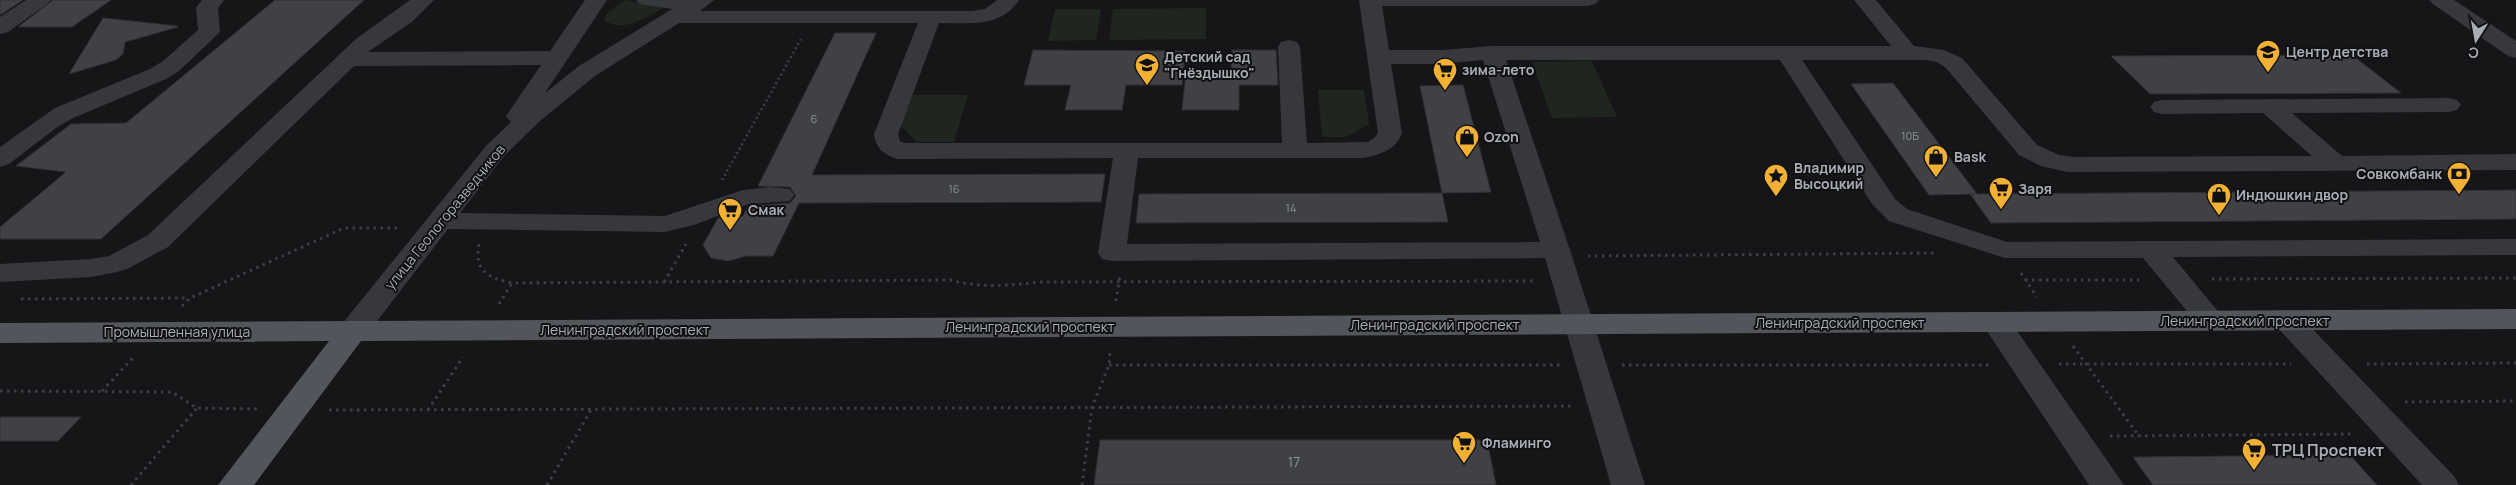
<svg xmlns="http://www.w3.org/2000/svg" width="2516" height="485" font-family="Manrope,sans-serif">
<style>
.green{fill:#1e261f}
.building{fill:#404145;stroke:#303034}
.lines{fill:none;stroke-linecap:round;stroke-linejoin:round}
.path-far1{stroke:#3d3f44;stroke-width:2.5;stroke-dasharray:2 3;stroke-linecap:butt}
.path{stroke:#3d3f44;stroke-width:3;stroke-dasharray:2.5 4.5;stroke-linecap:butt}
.minor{fill:#37383d;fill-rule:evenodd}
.major{fill:#53555c;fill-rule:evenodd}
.labels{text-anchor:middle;stroke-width:4;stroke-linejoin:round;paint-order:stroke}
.number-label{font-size:11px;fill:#8e929b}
.poi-label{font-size:14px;font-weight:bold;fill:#a8adb8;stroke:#111113;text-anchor:start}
.street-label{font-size:14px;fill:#a8adb8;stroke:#111113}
.near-number-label{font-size:14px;fill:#8e929b}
.near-poi-label{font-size:16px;font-weight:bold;fill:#a8adb8;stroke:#111113;text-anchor:start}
</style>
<rect width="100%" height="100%" fill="#161618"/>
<path class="green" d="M625 0 662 7V9C647 17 619 35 604 19L609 11Z
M1206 8V39L1109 40 1113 9Z
M1055 9H1101L1096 40 1048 41Z
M1592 61 1617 117 1552 118 1532 62Z
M1318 90H1364L1369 124 1346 137H1322Z
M910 95H968L954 142H917L899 124Z"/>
<path class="building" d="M0 0H23L0 15Z
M53 0H111L72 27H18Z
M275 0H364L101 239H0V227L66 172 16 166 71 124 126 123Z
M103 18 178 26V27L125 42 123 54 116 60 69 74Z
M835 33H876L812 175 1105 174 1101 202 799 203 773 256H746L728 261 711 258 703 245 718 218 743 216 748 206 790 203 796 196 790 187 758 186Z
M1033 50 1185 51 1182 85H1126L1122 110H1065L1071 85H1024Z
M1232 50H1276L1278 85H1239V110H1182L1186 73H1231Z
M2352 55 2401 93 2150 94 2111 56Z
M1893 83 1977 194 2516 190V219L1991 223 1970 194H1975L1929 195 1851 84Z
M1463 85 1491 192 1442 193 1420 86Z
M1442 193 1448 222 1136 223 1139 194Z
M0 417H81L58 441H0Z
M1100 440H1487L1496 485H1094Z
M2350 455 2377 485H2153L2133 457Z"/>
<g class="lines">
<path class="path-far1" d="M722 180 801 39"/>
<path class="path" d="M479 244C474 272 488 277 512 283L950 280C979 288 1008 286 1038 282L1535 281
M1588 256 1934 253
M2021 273 2037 297
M2212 279 2516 278
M2025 280H2140
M664 282 686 244
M21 299 189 298
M1116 301 1120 275
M499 304 512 283
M182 306 190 298 344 228H399
M2073 346 2139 436
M2059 364H2291
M2367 364 2516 363
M1109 365H1561
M1622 365H1991
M0 391 172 392 197 408 258 409
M102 391 133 358
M2405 402 2516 401
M329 410 1573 406
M428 410 463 357
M2110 436 2354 434
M131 485 197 408
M547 485 591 410
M1082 485 1092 407 1109 365 1110 352"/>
<path class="minor" d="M26 0H51L47 4 8 32 0 34V17Z
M202 0H224L218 8 220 32 179 71 166 79 73 118 56 128 9 164 0 167V147L55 108 150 69 163 61 198 30 196 8Z
M410 0H434L413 21 368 52 550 51 585 0H607L545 93 579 66 672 9 640 4 636 0H714L700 11H972L985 9 997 0H1019C1001 28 968 23 939 23L898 134 900 141 904 143H1282L1278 47 1281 42 1289 40 1297 42 1300 47 1307 143 1368 142 1374 138 1378 133 1359 0H1599L1595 4 1588 6H1382L1389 50H1442L1492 46H1891L1854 0H1876L1914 46 1944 50 1962 58 2037 145 2059 155 2074 157 2312 156 2263 113 2162 114 2154 112 2150 107 2154 102 2162 100 2449 98 2457 100 2461 105 2457 110 2449 112 2292 113 2342 156 2516 154V170L2067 172 2041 166 2019 155 1946 68 1937 62 1925 60H1802L1895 199 1907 209 2007 242 2516 239V255L2173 257 2226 321 2221 328 2211 331 2201 328 2143 258H2005L1889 221 1872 204 1780 60H1506L1570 250 1645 485H1611L1545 258 1112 261 1102 259 1098 253 1113 158 898 159C884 155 876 149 874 134L918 23H679L595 76 540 121 504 156 460 213 665 216 743 190 770 187 790 189 794 195 790 201 749 204 694 225 665 232 448 229 364 338 353 341 342 338 338 331 342 324 486 146 511 122 506 116 541 65 354 66 168 247 127 269 117 272 91 277 0 282V264L91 259 109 256 148 235 356 39ZM1483 60 1540 242 1127 244 1138 158H1364C1381 154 1395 151 1402 133L1391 64H1442Z
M2429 0H2454L2516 41V58L2508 56 2433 4Z
M2288 311 2298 314 2454 476 2459 485H2422L2278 328 2273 321 2278 314Z
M1996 312 2006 315 2124 485H2089L1981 322 1986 315Z"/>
<path class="major" d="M2516 309V329L361 341 254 485H218L329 341 0 343V323Z"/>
</g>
<defs>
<symbol id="school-pin" viewBox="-11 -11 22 30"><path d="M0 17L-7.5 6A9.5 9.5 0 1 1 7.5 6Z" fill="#f2b134" stroke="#111113"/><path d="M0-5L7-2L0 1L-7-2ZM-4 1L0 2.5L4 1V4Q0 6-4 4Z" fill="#111"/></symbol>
<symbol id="supermarket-pin" viewBox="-11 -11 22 30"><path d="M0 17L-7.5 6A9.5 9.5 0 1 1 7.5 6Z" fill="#f2b134" stroke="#111113"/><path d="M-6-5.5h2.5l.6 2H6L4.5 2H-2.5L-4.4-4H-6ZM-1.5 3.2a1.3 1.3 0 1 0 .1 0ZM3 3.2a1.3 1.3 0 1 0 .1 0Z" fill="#111"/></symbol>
<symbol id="shop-pin" viewBox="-11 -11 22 30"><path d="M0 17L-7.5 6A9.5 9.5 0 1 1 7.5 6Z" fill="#f2b134" stroke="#111113"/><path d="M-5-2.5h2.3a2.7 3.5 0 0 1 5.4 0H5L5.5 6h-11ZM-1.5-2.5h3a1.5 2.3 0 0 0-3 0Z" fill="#111"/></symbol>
<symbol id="bank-pin" viewBox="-11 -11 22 30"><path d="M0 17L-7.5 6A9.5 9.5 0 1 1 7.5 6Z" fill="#f2b134" stroke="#111113"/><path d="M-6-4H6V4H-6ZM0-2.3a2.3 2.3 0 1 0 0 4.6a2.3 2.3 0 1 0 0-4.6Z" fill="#111"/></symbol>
<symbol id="sight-pin" viewBox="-11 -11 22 30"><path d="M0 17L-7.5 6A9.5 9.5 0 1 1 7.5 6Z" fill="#f2b134" stroke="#111113"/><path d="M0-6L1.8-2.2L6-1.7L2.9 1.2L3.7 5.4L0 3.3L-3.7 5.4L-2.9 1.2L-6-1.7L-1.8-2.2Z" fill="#111"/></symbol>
</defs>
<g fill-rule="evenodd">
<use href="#school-pin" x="2254" y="38" width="28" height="38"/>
<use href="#school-pin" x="1133" y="51" width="28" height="38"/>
<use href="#supermarket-pin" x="1431" y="56" width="28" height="38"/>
<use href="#shop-pin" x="1453" y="123" width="28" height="38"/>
<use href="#shop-pin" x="1922" y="143" width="28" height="38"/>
<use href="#bank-pin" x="2445" y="160" width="28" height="38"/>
<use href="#sight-pin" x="1762" y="162" width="28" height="38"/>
<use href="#supermarket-pin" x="1987" y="175" width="28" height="38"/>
<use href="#shop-pin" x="2205" y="181" width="28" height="38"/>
<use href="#supermarket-pin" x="716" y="196" width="28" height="38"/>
<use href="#supermarket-pin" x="1450" y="429" width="28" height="38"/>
<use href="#supermarket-pin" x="2240" y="436" width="28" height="38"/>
</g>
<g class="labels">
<g class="number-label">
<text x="814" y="123">6</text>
<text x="1910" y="140">10Б</text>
<text x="954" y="193">16</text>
<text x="1291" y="212">14</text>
</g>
<g class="poi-label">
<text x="2286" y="57">Центр детства</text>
<text x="1164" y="62">Детский сад<tspan x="1164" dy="16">"Гнёздышко"</tspan></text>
<text x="1462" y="75">зима-лето</text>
<text x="1484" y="142">Ozon</text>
<text x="1954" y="162">Bask</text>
<text x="1794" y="173">Владимир<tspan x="1794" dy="16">Высоцкий</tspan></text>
<text x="2442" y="179" text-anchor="end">Совкомбанк</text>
<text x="2018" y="194">Заря</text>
<text x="2236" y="200">Индюшкин двор</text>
<text x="748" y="215">Смак</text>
<text x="1482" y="448">Фламинго</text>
</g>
<g class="street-label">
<text transform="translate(445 217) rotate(-51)" y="5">улица Геологоразведчиков</text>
<text x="2245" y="326">Ленинградский проспект</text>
<text x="1840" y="328">Ленинградский проспект</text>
<text x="1435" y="330">Ленинградский проспект</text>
<text x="1030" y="332">Ленинградский проспект</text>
<text x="625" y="335">Ленинградский проспект</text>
<text x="177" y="337">Промышленная улица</text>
</g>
<g class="near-number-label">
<text x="1294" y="467">17</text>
</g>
<g class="near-poi-label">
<text x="2272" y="456">ТРЦ Проспект</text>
</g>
</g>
<g transform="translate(2476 40) rotate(191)" stroke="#111113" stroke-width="4" paint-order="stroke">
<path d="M0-4L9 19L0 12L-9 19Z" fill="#a8adb8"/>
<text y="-8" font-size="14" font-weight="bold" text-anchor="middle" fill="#a8adb8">С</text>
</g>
</svg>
